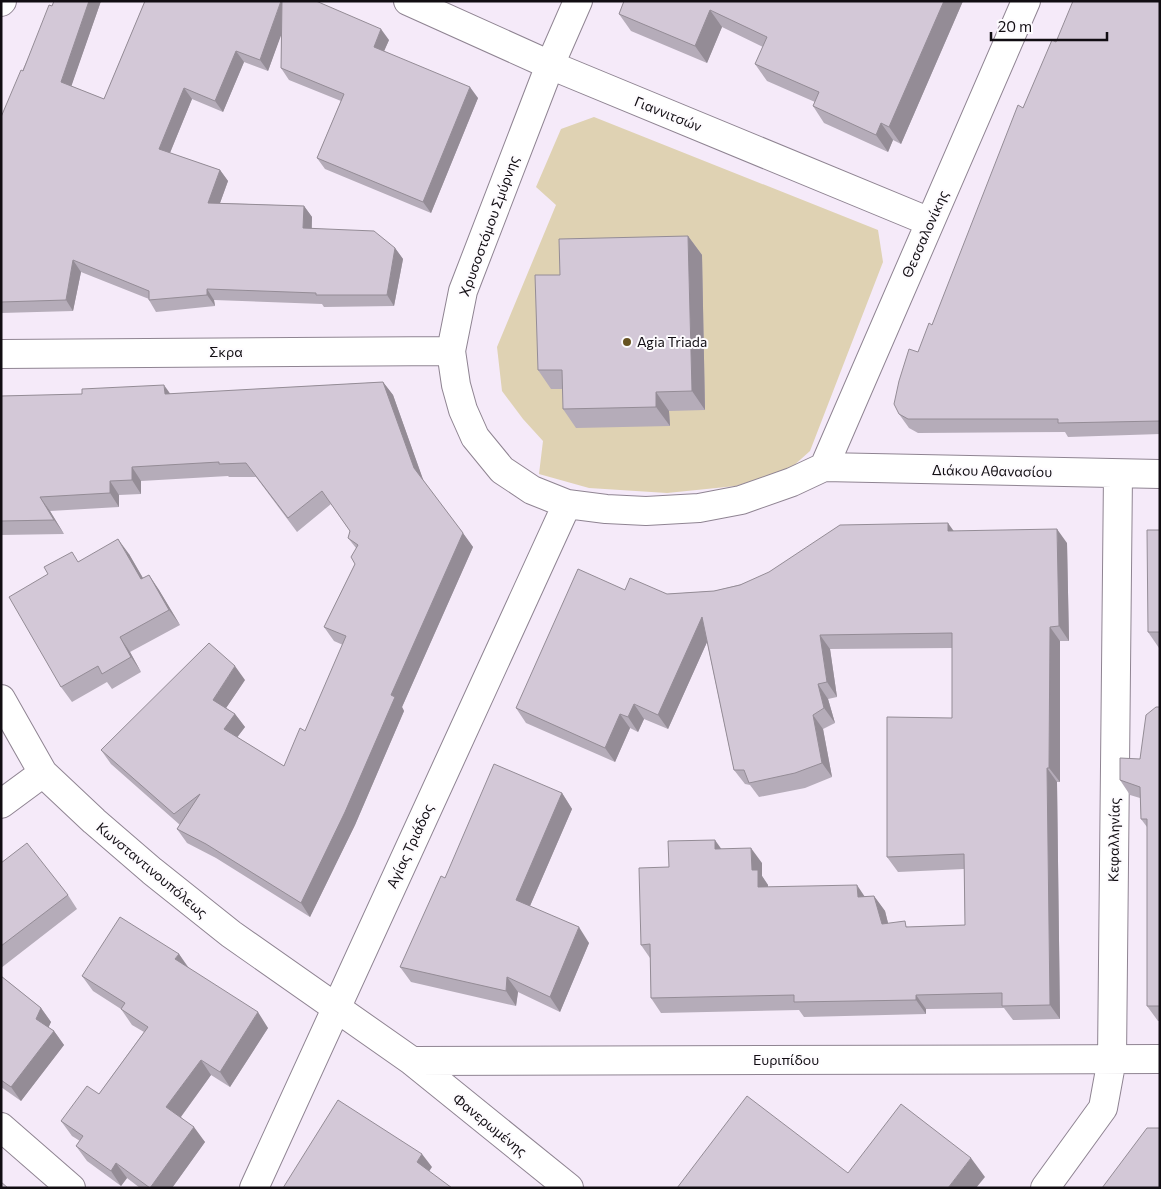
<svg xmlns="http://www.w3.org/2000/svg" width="1161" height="1189" font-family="Commissioner,sans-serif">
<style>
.green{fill:#dfd2b3}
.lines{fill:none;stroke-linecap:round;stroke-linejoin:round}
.minor-casing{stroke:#8f8492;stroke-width:30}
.minor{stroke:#fff;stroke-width:28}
.wall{fill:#b5acb9}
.shaded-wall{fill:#948c96}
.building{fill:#d3c8d7;stroke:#948c96}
.poi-dot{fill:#675321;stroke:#fdfbfe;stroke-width:2}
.labels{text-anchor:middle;stroke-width:4;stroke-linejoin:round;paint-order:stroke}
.street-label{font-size:14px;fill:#110d12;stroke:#fdfbfe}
.poi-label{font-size:14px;fill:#110d12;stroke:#fdfbfe;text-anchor:start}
</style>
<rect width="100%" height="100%" fill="#f5eaf9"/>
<path class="green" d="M594 117 878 230 883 262 810 451 791 468 736 486 667 493 589 488 539 474 543 441 523 419 502 391 497 347 556 205 536 187 561 129Z"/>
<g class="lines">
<defs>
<path id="minor" d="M408 1 550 65 930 222
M578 1 550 65 463 291 451 351 456 385 463 410 475 437 502 470 532 490 567 504 606 509 646 511 699 508 741 500 792 482 824 467 1160 474
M1 2 2 1
M1 354 451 351
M824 467 1026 1
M1 699 43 773 94 821 152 871 231 934 412 1061 569 1188
M1 804 43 773
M412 1061 1160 1059
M1 1127 71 1188
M254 1188 567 504
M1045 1188 1103 1108 1112 1059 1118 474"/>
</defs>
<use href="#minor" class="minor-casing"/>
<use href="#minor" class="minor"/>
</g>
<path class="wall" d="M101 1 71 86 104 99 145 1 389 40 384 51 478 98 431 213 325 169 317 158 341 101 289 80 281 68V34L268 71 244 62 223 112 192 99 170 153 220 170 228 181 220 203 304 206 312 217V228L395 248 403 259 394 306 324 307 322 304 214 300 215 306 156 312 149 300V299L81 272 73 311 1 313V117L52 6Z
M624 1H963L901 144 893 140 888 152 824 123 813 106 815 102 767 81 755 64 763 47 722 27 707 63 631 31 619 14Z
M1160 1V434L1068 437 1065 432 918 433 909 428 899 414 918 352 932 325 1023 108 1056 42Z
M688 236 702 255 705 410 669 411 670 426 576 428 563 409V389H551L538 370 560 275Z
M383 382 393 395 423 480 473 547 402 707 404 711 355 825 310 917 216 858 187 843 177 829 180 825 111 764 101 750 245 680 226 708 235 714 245 727 237 737 284 766 305 731 343 645 334 641 324 627 355 564 356 548 348 538 350 531 331 504 297 532 256 477H229L228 476 141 481V494L119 495V507L50 511 64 534 1 535V396L170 394Z
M1160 530V648H1159L1148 632Z
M953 531 1067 543 1069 641H1060V782H1057L1060 1019 1013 1020 1004 1008 926 1009V1014L804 1017 799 1010 661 1013 651 998 650 958 641 945 669 867 721 849 762 863V876L768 885V887L865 897 874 896 885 911 888 923 909 927 965 925 964 869 898 872 887 857 952 718V648L830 649 837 697 828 699 835 723 823 729 832 777 805 788 759 797 750 785 745 784 734 770 707 642 668 729 644 719 638 732 630 728 615 762 526 723 516 708 625 590 667 594 714 591Z
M129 554 143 578 149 575 159 590 180 625 130 652 141 672 112 689 107 682 72 702 61 687 79 561Z
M1160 707V1021H1158L1147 1006V827L1141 819 1140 798 1130 795 1120 780 1140 759Z
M562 793 572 809 530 906 589 943 560 1012 518 992 516 1006 411 982 400 967 445 878Z
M1 863 68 895 77 909 1 968Z
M179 954 189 968 268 1028 230 1087 211 1075 181 1117 205 1142 172 1188H140L127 1178 121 1186 87 1161 76 1146 80 1141 72 1136 61 1121 99 1094 144 1032 132 1025 121 1009 93 991 82 976Z
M1 976 41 1008 51 1022 48 1027 54 1031 64 1045 21 1101 1 1087Z"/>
<path class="shaded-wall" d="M89 1H101L69 93 61 82Z
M281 1 290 11 268 71 260 60Z
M944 1H963L901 144 889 127Z
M710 10 722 27 707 63 695 46Z
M381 29 389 40 381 58 374 47Z
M236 51 244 62 223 112 215 101Z
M470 87 478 98 431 213 423 202Z
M184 88 192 99 167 160 159 149Z
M881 123 893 140 888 152 876 135Z
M220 170 228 181 216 214 208 203Z
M304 206 312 217 311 239 303 228Z
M688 236 702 255 705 410 692 391Z
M395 248 403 259 394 306 387 295Z
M73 260 81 272 73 311 66 300Z
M207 289 214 300 215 306 207 295Z
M383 382 393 395 424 482 414 468Z
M164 385 174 399 165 394Z
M656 392 669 411 670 426 656 407Z
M132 467 141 481V494L132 480Z
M110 481 119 495V507L110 493Z
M40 497 50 511 64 534 54 520Z
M948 523 958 537 948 531Z
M1057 529 1067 543 1069 641 1059 626Z
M463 533 473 547 402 707 404 711 355 825 310 917 301 903 391 695Z
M118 539 129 554 152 594 141 579Z
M149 575 159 590 180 625 169 610Z
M702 617 712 631 668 729 658 715Z
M1050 627 1060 641V782L1049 768Z
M820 635 830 649 837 697 827 682Z
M120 637 130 652 141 672 131 657Z
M235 666 245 680 222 714 213 700Z
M818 684 828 699 835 723 824 708Z
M634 704 644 719 638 732 628 717Z
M235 714 245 727 233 743 224 729Z
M620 714 630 728 615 762 605 748Z
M813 715 823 729 832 777 822 763Z
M1047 768 1057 782 1060 1019 1050 1005Z
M562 793 572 809 526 915 516 900Z
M715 840 725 854 715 849Z
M751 848 762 863V876L768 885V901L758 887 752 870Z
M857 885 867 900 858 897Z
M874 896 885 911 892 939 882 924Z
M579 927 589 943 560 1012 550 997Z
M179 954 189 969 175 959Z
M507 977 518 992 516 1006 506 991Z
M916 995 926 1009V1014L916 1000Z
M41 1008 51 1022 46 1033 36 1019Z
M258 1012 268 1028 230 1087 220 1072Z
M54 1031 64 1045 21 1101 11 1087Z
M201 1060 211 1075 177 1122 166 1107Z
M194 1127 205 1142 172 1188H150Z
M422 1154 432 1167 426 1176 417 1162Z
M971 1158 985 1177 976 1188H948Z
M116 1163 127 1178 121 1186 111 1171Z"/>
<path class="building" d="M54 1H89L61 82 104 99 145 1H281L260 60 236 51 215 101 184 88 159 149 220 170 208 203 304 206 303 228 374 231 395 248 387 295H316V293L207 289V295L149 300V291L73 260 66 300 1 302V117L21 70 23 71 49 5 52 6Z
M282 1H316L381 29 374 47 470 87 423 202 317 158 344 94 281 68Z
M624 1H944L889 127 881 123 876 135 813 106 819 92 755 64 767 37 710 10 695 46 619 14Z
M1073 1H1160V421L1058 423V419H908L899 414 894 404 899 381 909 349 918 352 929 323 932 325 1018 105 1023 108 1052 40 1056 42Z
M688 236 692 391 656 392V407L563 409 562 370H538L535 275H560L559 239Z
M383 382 414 468 463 533 391 695 395 697 345 812 301 903 206 844 177 829 200 794 174 814 101 750 209 643 235 666 213 700 235 714 224 729 284 766 300 728 305 731 346 636 324 627 355 564 351 557 358 545 348 538 350 531 322 491 288 518 246 463 219 464V462L132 467V480L110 481V493L40 497 54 520 1 521V396L82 394V389L164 385 165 394Z
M948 523V531L1057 529 1059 626 1050 627 1049 768H1047L1050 1005 1002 1006V993L916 995V1000L794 1002V995L651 998 650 944 641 945 639 868 669 867 668 841 715 840V849L751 848 752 870H758V887L857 885 858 897 874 896 882 924 905 921 906 927 965 925 964 854 887 857V717L952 718V633L820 635 827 682 818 684 824 708 813 715 822 763 795 773 749 783 744 770H734L702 617 658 715 634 704 628 717 620 714 605 748 516 708 578 569 625 590 630 578 667 594 714 591 740 585 769 572 840 525Z
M1147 530H1160V632H1148Z
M118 539 141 579 149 575 169 610 120 637 131 657 102 674 98 666 61 687 9 597 48 574 44 567 72 552 78 562Z
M1156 707H1160V1006H1147V819H1141L1140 787 1120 780V758L1140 759 1146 715Z
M494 764 562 793 516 900 579 927 550 997 507 977 506 991 400 967 441 876 445 878Z
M27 843 68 895 1 946V863Z
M120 917 179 954 175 959 258 1012 220 1072 201 1060 166 1107 194 1127 150 1188 116 1163 111 1171 76 1146 83 1136 61 1121 87 1086 99 1094 148 1027 121 1009 125 1003 82 976Z
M1 976 41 1008 36 1019 54 1031 11 1087 1 1080Z
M747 1096 848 1173 901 1104 971 1158 948 1188H677Z
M338 1100 422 1154 417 1162 452 1188H283Z
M1147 1128H1160V1188H1102Z
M1 1182 8 1188H1Z"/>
<circle class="poi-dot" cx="627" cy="342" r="5"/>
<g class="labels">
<g class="street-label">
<text transform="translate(668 114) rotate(22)" y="5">Γιαννιτσών</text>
<text transform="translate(489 226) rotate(-70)" y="5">Χρυσοστόμου Σμύρνης</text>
<text transform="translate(925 234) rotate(-66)" y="5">Θεσσαλονίκης</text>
<text x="226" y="357">Σκρα</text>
<text transform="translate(992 471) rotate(1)" y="5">Διάκου Αθανασίου</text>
<text transform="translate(1114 840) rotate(-89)" y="5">Κεφαλληνίας</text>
<text transform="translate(410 846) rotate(-65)" y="5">Αγίας Τριάδος</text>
<text transform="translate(152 870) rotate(40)" y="5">Κωνσταντινουπόλεως</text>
<text x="786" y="1065">Ευριπίδου</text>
<text transform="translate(490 1125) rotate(39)" y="5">Φανερωμένης</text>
</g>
<g class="poi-label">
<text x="637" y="347">Agia Triada</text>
</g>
</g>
<rect width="1161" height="1189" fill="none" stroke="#110d12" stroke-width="5"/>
<path d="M991 32v8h116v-8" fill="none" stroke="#110d12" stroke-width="2.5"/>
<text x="998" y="32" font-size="15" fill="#110d12" stroke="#fdfbfe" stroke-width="4" paint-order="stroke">20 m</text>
</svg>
